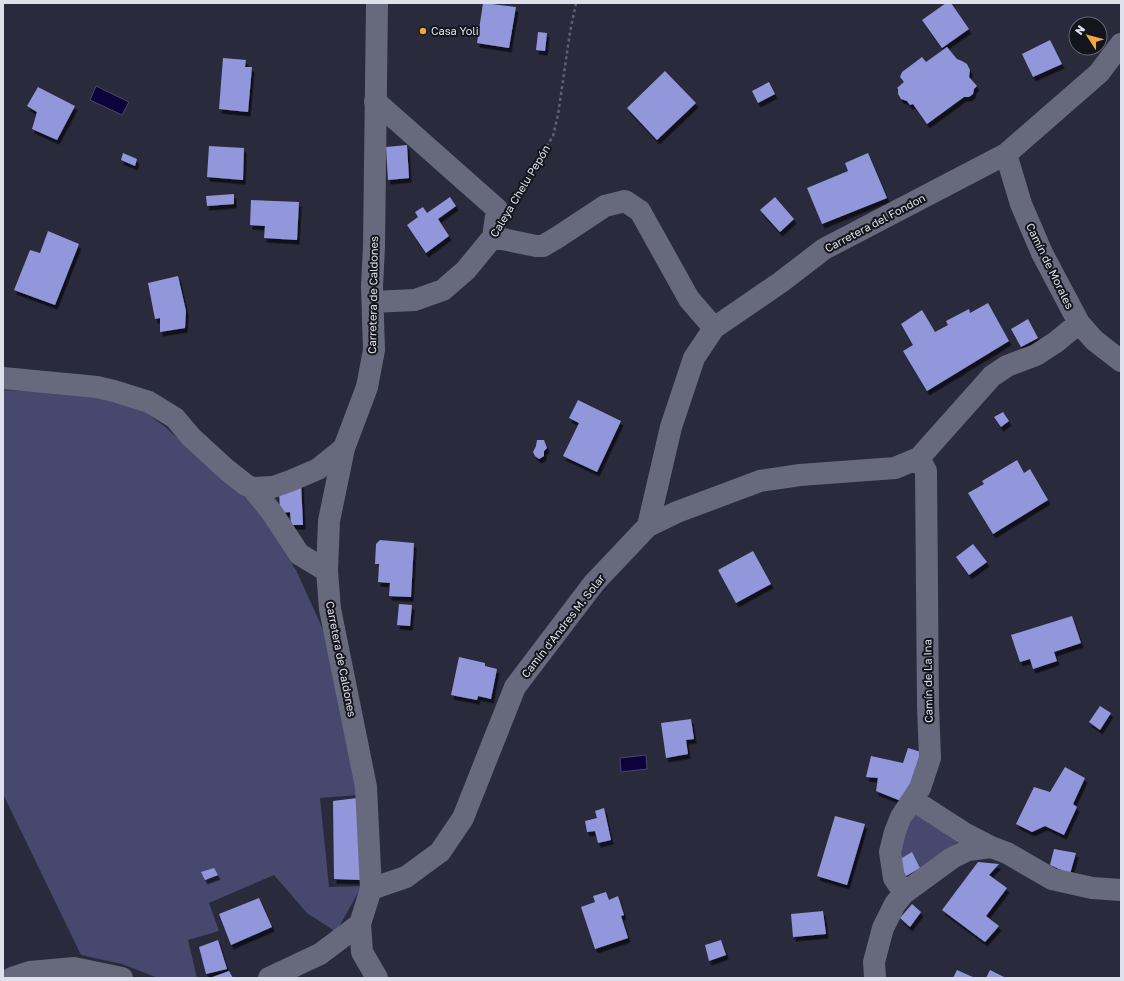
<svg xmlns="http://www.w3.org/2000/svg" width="1124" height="981" font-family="'Golos Text',sans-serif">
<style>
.green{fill:#46486d}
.water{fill:#0e023a;stroke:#4c456f}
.building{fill:#9296da;filter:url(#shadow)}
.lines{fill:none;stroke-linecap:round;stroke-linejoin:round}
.path{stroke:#606171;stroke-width:2.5;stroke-dasharray:3 3;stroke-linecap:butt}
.street{stroke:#67697d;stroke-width:22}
.secondary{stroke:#67697d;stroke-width:22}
.poi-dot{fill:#f1a640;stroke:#13141c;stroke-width:1.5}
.labels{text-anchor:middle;stroke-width:4;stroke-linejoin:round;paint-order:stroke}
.poi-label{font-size:11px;fill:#dee0eb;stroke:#13141c;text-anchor:start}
.street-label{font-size:11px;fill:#dee0eb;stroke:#13141c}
</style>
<defs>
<filter id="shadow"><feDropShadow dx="2.5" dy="4.5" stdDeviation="0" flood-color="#0009"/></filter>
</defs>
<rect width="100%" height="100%" fill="#292a3c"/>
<path class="green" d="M3 390 64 393 98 396 137 406 164 426 245 497 268 525 297 572 325 634 358 795 320 798 329 887 362 886 336 932 307 913 274 875 209 903 219 931 188 940 197 978H158L122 964 81 955 3 794Z
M917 809 963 838 904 882 899 850Z"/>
<path class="water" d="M96 86 129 102 122 115 90 100Z
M646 755 647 769 621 772 620 758Z"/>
<path class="building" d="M483 3 516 7 509 48 477 43Z
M946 3H951L969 29 942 48 922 20Z
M538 32 547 33 545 51 536 50Z
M1050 40 1062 64 1033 77 1022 54Z
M947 47 957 59 962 61 967 64 970 70 969 77 977 86 974 89 973 94 969 97H964L927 124 913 104 910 105 907 101 901 99 898 94V89L897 88 904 82 900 77 902 72 922 57 926 62Z
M223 58 246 60 245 67H252L248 112 219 109Z
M665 71 696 103 657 140 627 108Z
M769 82 775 94 758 103 752 91Z
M38 87 75 106 57 140 32 129 37 112 27 106Z
M407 145 409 178 388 180 386 147Z
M209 146 244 148 243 180 207 177Z
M123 153 137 159 135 166 121 160Z
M868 153 887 198 822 224 807 188 848 171 845 163Z
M234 194V204L207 206 206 196Z
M450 197 456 206 438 219 449 236 426 253 407 225 418 217 415 212 423 207 427 213Z
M775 197 794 219 780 232 760 210Z
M251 200 299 202 297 240 264 238 265 226 250 225Z
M48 231 79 244 55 305 14 290 30 250 40 253Z
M178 276 186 311 185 328 160 332V318L155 319 148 283Z
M988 303 1009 341 927 391 903 351 913 345 901 324 922 310 935 332 948 325 946 321 969 309 970 313Z
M1028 319 1038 338 1021 347 1011 329Z
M578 400 621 421 597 472 563 456 579 423 569 418Z
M1003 412 1009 421 1001 427 994 417Z
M537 440H544L547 448 544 451V456L539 459 535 456 533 452 536 446Z
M1017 460 1024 473 1030 469 1048 500 993 534 968 493 984 484 982 481Z
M301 482 303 525H291L290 512 280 513 279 490Z
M380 540 414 543 411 597 389 596 390 583 378 582 379 564H375L376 544Z
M973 544 987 562 969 575 956 557Z
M753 551 771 584 736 603 718 570Z
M399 604 412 605 410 626 397 625Z
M1072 616 1081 643 1054 652 1057 661 1033 669 1030 659 1020 662 1011 635Z
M459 657 485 663V666L497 669 491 699 478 696 477 700 451 695Z
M1100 706 1111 713 1100 730 1089 722Z
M691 719 694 739 686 740 688 754 666 758 661 723Z
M908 748 921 752 913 786 909 785 901 801 876 791 878 778 866 777 871 756 903 763Z
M1065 767 1085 778 1073 804 1077 807 1064 835 1045 826 1032 832 1016 824 1034 787 1050 792Z
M357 798 361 880 334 879 333 801Z
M604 808 611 840 598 843 595 831 587 832 585 821 597 818 595 811Z
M835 816 865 824 847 885 817 876Z
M1054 849 1076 853 1070 874 1050 865Z
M912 852 920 868 906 876 897 861Z
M978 862 999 864 989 875 1007 888 986 916 999 926 985 942 942 910Z
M214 868 218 875 205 880 201 872Z
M606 892 609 900 618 896 624 915 621 916 628 938 595 949 581 907 595 902 593 896Z
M259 898 272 927 231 945 219 914Z
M912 904 921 912 910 927 900 918Z
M823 911 826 934 793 937 791 914Z
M218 940 227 969 206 974 199 947Z
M721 940 726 955 709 961 705 945Z
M957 970 975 978H953Z
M990 970 1006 978H986Z
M229 971 233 978H210Z"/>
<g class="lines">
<path class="path" d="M516 198 553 136 558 115 570 32 576 3"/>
<path class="street" d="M375 101 497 209 493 237 536 246H543L558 237 605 206 625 201 640 211 689 299 714 328
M1006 154 1021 204 1042 253 1079 323 1094 340 1121 361
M373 302 415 300 443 290 466 270 493 237
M3 378 97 387 114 391 149 402 175 418 191 437 227 470 246 485 252 488 273 514 299 554 327 571
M252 488 273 487 290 481 318 469 344 448
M648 526 671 427 694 358 714 328 781 282 824 249 1006 154 1099 73 1121 44
M913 800 964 833 991 847 1007 853 1052 879 1092 888 1121 890
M371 889 406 877 440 852 463 818 515 687 594 583 648 526 677 512 760 481 800 475 895 468 919 458 992 376 1007 366 1036 355 1056 342 1079 323
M904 893 894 878 890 852 895 832 901 817 920 788 930 758 928 706 926 471 919 458
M875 978 874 962 883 928 895 904 904 893 952 858 968 850 991 847"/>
<path class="secondary" d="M377 3 374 246 372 287 374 350 367 387 344 448 329 521 327 571 330 609 366 787 371 889 360 924 362 952 377 978
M12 978 30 972 74 968 122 978
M269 978 320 954 360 924"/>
</g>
<circle class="poi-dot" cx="423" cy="31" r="4"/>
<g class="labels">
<g class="poi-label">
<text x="431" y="35">Casa Yoli</text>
</g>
<g class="street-label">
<text transform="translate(520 191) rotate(-59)" y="4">Caleya Chelu Pepón</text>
<text transform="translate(875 223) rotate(-28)" y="4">Carretera del Fondon</text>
<text transform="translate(1050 266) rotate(64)" y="4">Camín de Morales</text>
<text transform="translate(373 295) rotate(-89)" y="4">Carretera de Caldones</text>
<text transform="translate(563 626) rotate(-52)" y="4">Camín d'Andres M. Solar</text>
<text transform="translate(341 659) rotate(79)" y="4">Carretera de Caldones</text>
<text transform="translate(928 681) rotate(-91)" y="4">Camín de La Ina</text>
</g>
</g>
<rect width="1124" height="981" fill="none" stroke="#dee0eb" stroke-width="8"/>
<g transform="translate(1088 36) rotate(306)"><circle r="19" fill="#13141c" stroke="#64666f"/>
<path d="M0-3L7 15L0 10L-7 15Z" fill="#f1a640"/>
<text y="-6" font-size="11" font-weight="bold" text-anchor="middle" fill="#dee0eb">N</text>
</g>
</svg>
